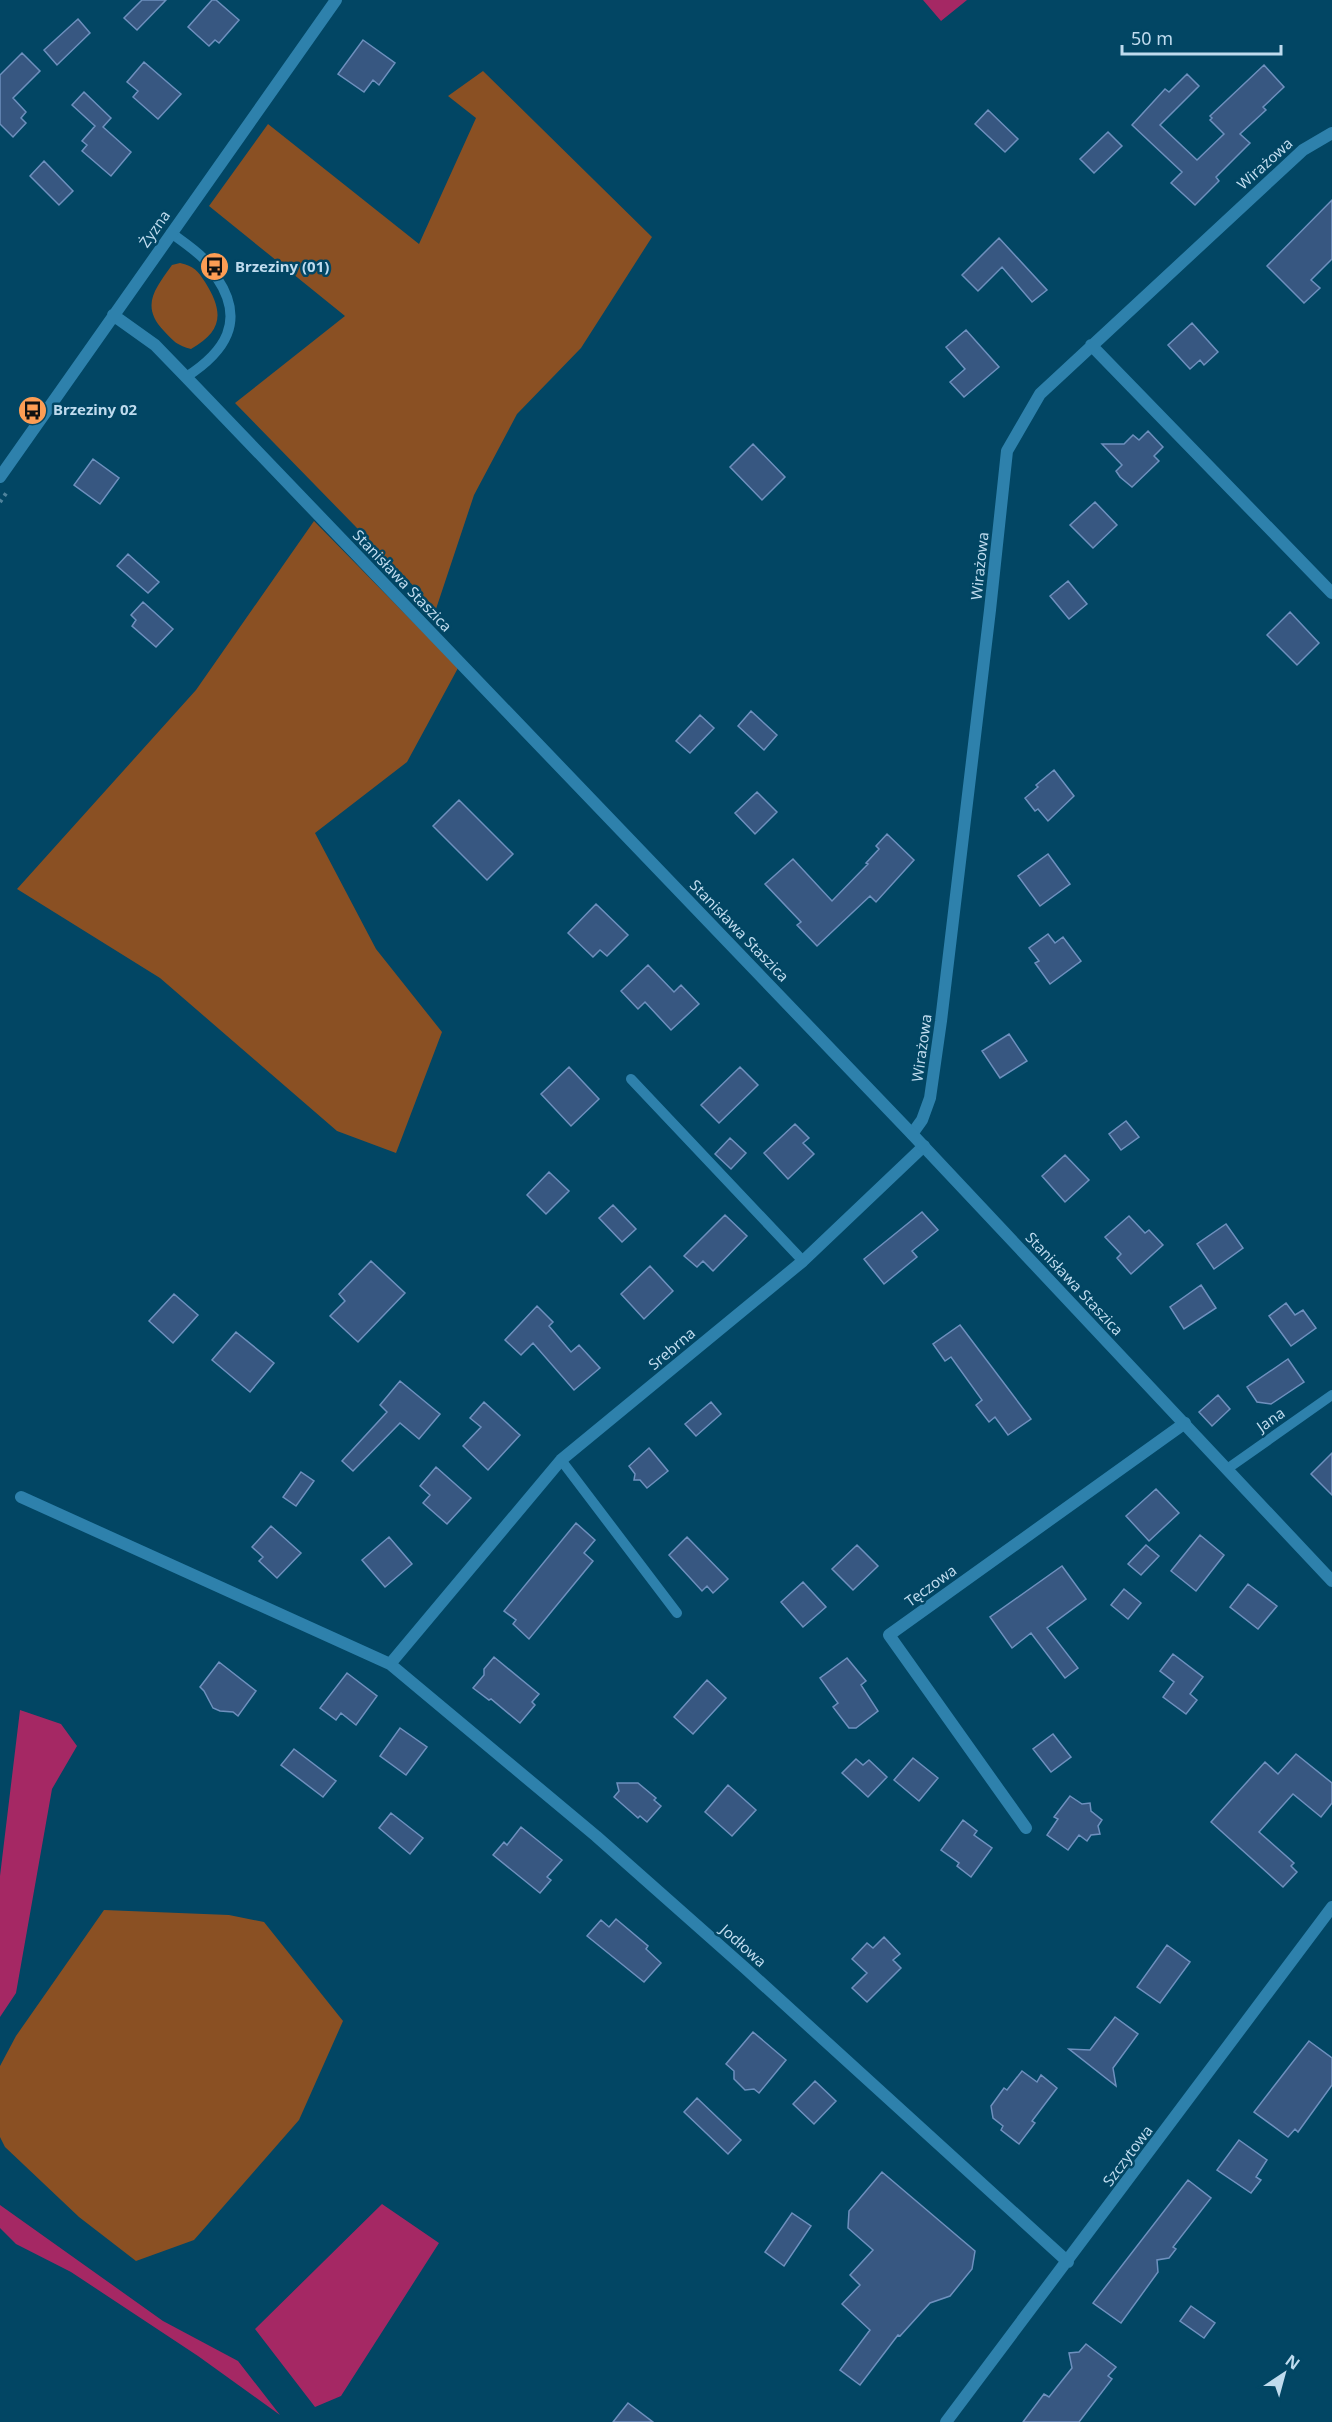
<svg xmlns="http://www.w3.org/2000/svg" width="1332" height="2422" font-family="'Noto Sans',sans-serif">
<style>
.green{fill:#8a5023}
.water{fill:#a52864}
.building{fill:#375781;stroke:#6e90be;stroke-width:1.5}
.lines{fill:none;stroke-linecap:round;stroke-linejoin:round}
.path{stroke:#4e829b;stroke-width:4;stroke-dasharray:3 4.5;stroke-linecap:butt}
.service{stroke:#2e81ac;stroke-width:10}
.minor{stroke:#2e81ac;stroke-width:12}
.tertiary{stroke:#2e81ac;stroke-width:12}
.labels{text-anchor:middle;stroke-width:5;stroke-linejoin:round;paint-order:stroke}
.street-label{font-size:15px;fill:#bfdbee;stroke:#024664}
.poi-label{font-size:15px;font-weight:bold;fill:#bfdbee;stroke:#024664;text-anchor:start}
</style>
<rect width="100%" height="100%" fill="#024664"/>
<path class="green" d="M483 71 652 237 581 348 517 414 474 495 436 609 235 403 345 316 209 206 268 124 419 244 476 118 448 96Z
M180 263C194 266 198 271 205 282 224 312 223 331 191 349 178 346 173 341 164 331 140 306 155 289 172 265Z
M314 521 458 668 407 762 315 833 376 949 442 1032 396 1153 337 1131 160 978 17 889 196 690Z
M104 1910 229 1915 264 1922 343 2021 299 2120 194 2240 136 2261 79 2217 5 2147 0 2137V2066L16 2036Z"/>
<path class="water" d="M923 0H967L941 21Z
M20 1710 61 1724 77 1746 52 1789 16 1993 0 2017V1876Z
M382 2204 439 2243 341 2396 315 2407 255 2329Z
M0 2205 163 2321 238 2361 280 2415 198 2356 71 2272 16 2244 0 2228Z"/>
<path class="building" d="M142 0H166L137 30 124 18Z
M212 0H216L239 20 219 43 215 40 209 46 188 27Z
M78 19 90 33 57 65 44 50Z
M363 40 395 63 379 85 373 80 364 92 338 74Z
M22 53 40 71 13 98 26 112 21 118 26 123 13 137 0 124V75Z
M144 62 181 94 158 119 133 97 138 91 127 82Z
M1264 65 1284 87 1263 107 1266 110 1240 134 1250 143 1216 177 1219 181 1195 205 1171 183 1182 172 1132 125 1165 89 1169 92 1187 74 1199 86 1160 125 1197 160 1224 134 1210 120 1212 118 1210 116Z
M84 92 111 118 103 127 131 152 111 176 82 151 87 145 82 141 95 126 72 105Z
M988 110 1018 139 1005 152 975 124Z
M1108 132 1122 146 1094 173 1080 159Z
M44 161 73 191 59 205 30 176Z
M1332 200V259L1311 280 1320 288 1304 303 1267 266Z
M999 238 1047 290 1032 302 1002 267 978 291 962 275Z
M1192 323 1218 352 1204 365 1200 360 1190 369 1168 345Z
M966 330 999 367 964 397 950 382 965 369 946 347Z
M1148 431 1163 447 1154 456 1159 461 1132 487 1120 477 1116 471 1122 465 1102 444H1124L1133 435 1139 440Z
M753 444 785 477 762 500 730 467Z
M93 459 119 478 100 504 74 485Z
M1095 502 1117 525 1093 548 1070 525Z
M128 554 159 582 148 593 117 566Z
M1068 581 1087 604 1069 619 1050 596Z
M143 602 173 629 156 647 132 626 136 620 131 615Z
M1290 612 1319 643 1297 665 1267 635Z
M751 711 777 735 764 750 738 726Z
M700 715 714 728 690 753 676 741Z
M1054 770 1074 796 1048 821 1038 809 1035 811 1025 798 1038 787 1036 785Z
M757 792 777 812 755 834 735 813Z
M459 800 513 854 487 880 433 826Z
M887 834 914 860 876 902 870 896 817 946 797 925 801 922 765 884 793 859 832 901 868 864 866 863 879 849 876 846Z
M1048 854 1070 884 1040 906 1018 876Z
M596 904 628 935 607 956 600 950 593 957 568 933Z
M1048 934 1055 943 1063 937 1081 961 1050 984 1035 963 1039 961 1029 948Z
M648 965 674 992 681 985 699 1004 671 1030 645 1002 638 1009 621 991Z
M1009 1034 1027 1061 1000 1078 982 1051Z
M569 1067 599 1099 571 1126 541 1094Z
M740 1067 758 1085 719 1123 701 1105Z
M1126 1121 1139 1137 1121 1150 1109 1134Z
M795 1124 809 1138 803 1143 814 1154 788 1179 764 1153Z
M730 1138 746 1153 731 1169 715 1154Z
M1065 1155 1089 1180 1065 1202 1042 1176Z
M549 1172 569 1191 546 1214 527 1195Z
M613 1205 636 1229 622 1242 599 1218Z
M922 1212 938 1230 912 1251 917 1257 884 1284 864 1259Z
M725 1215 747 1236 713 1271 703 1261 697 1267 684 1256Z
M1129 1216 1145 1233 1149 1230 1163 1245 1131 1274 1117 1258 1121 1254 1105 1237Z
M1226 1224 1243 1248 1214 1269 1197 1244Z
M371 1261 405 1293 358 1342 330 1316 345 1301 339 1294Z
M650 1266 673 1291 644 1319 621 1294Z
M1201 1285 1216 1308 1184 1329 1170 1307Z
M174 1294 198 1315 173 1343 149 1321Z
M1286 1303 1295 1315 1303 1310 1316 1328 1291 1346 1269 1316Z
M537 1306 553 1322 549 1326 571 1352 579 1345 600 1368 574 1390 533 1343 521 1355 505 1340Z
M960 1325 1031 1419 1008 1435 995 1417 989 1422 976 1405 982 1400 951 1357 945 1361 933 1344Z
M236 1332 274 1363 250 1392 212 1360Z
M1288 1359 1304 1382 1271 1404 1257 1402 1247 1387Z
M400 1381 440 1414 419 1439 400 1423 353 1471 342 1461 387 1412 380 1405Z
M1218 1395 1230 1409 1212 1426 1199 1412Z
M484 1402 520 1435 488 1470 463 1446 481 1427 470 1418Z
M711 1402 721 1414 696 1436 685 1424Z
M649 1448 668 1471 647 1488 640 1480H634L635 1474 629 1466Z
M1332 1453V1495L1311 1474Z
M436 1467 471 1498 447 1524 423 1503 430 1495 420 1486Z
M301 1472 314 1481 296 1506 283 1497Z
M1156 1489 1179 1513 1149 1541 1126 1516Z
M576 1523 595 1540 584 1553 593 1561 529 1639 513 1624 516 1620 504 1611Z
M271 1526 301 1553 277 1578 259 1561 263 1557 252 1547Z
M1200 1535 1224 1555 1196 1591 1171 1571Z
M389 1537 412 1564 385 1587 362 1560Z
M687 1537 728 1579 713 1593 707 1586 702 1591 669 1555Z
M857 1545 878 1566 853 1590 832 1569Z
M1146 1545 1159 1556 1141 1575 1128 1564Z
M1062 1566 1086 1599 1047 1628 1078 1668 1065 1678 1031 1633 1012 1648 990 1617Z
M803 1582 826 1607 803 1627 781 1602Z
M1248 1584 1277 1606 1258 1629 1230 1607Z
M1124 1589 1141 1603 1128 1619 1111 1605Z
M1173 1654 1203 1677 1190 1694 1197 1700 1186 1714 1163 1697 1174 1682 1160 1671Z
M494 1657 539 1694 532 1702 535 1705 520 1723 491 1699 489 1700 473 1688 484 1675V1669Z
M847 1658 866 1681 861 1685 878 1711 856 1728H849L833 1707 838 1703 820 1678Z
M219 1662 256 1691 238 1716 233 1712 220 1711 213 1708 204 1691 200 1687Z
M347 1673 377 1696 356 1725 341 1713 336 1720 320 1708Z
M707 1680 726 1698 693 1734 674 1717Z
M400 1728 427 1747 406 1775 380 1756Z
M1053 1734 1071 1757 1051 1772 1033 1749Z
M294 1749 336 1781 323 1797 281 1765Z
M1296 1754 1332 1783V1803L1321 1817 1293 1794 1259 1832 1294 1863 1291 1866 1297 1872 1283 1887 1211 1822 1265 1762 1278 1774Z
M913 1758 938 1778 919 1801 894 1780Z
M856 1759 863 1765 869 1760 887 1777 868 1797 842 1773Z
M617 1783H638L656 1798 654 1800 661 1806 647 1822 640 1816 638 1818 614 1797 619 1791Z
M728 1785 756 1810 732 1836 705 1812Z
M1070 1796 1082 1804 1090 1803 1091 1811 1102 1820 1098 1826 1100 1834 1091 1835 1087 1841 1079 1835 1068 1850 1047 1835 1058 1819 1054 1817Z
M391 1813 423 1838 410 1854 379 1828Z
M963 1820 977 1831 974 1835 992 1848 971 1877 957 1866 959 1863 941 1850Z
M521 1827 562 1860 547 1877 551 1880 540 1893 493 1855 504 1842 507 1845Z
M616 1919 648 1946 646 1949 661 1963 644 1982 587 1936 601 1920 609 1927Z
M884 1937 900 1954 893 1960 901 1968 867 2002 852 1988 867 1973 852 1959 867 1943 873 1948Z
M1167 1945 1190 1962 1160 2003 1137 1987Z
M1115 2017 1138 2034 1113 2068 1116 2086 1069 2049 1090 2050Z
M753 2032 786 2060 759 2093 754 2089 745 2090 734 2079V2071L726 2064Z
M1309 2041 1332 2058V2085L1298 2132 1295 2129 1288 2137 1254 2112Z
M1022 2071 1037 2082 1041 2075 1057 2088 1032 2121 1035 2123 1019 2144 1001 2130 1003 2126 993 2118 991 2106 1004 2088 1007 2090Z
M815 2081 836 2101 814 2124 793 2104Z
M697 2098 741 2140 728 2154 684 2112Z
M1239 2140 1267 2160 1256 2177 1261 2180 1251 2193 1217 2170Z
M882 2172 975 2251 972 2269 950 2296 930 2303 900 2336 898 2335 860 2385 840 2370 870 2330 842 2304 860 2285 850 2275 873 2250 848 2228 849 2211Z
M1188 2180 1211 2198 1173 2247 1176 2249 1169 2258 1157 2260 1158 2272 1121 2323 1093 2303Z
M792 2213 811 2226 784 2266 765 2252Z
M1191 2306 1215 2323 1204 2338 1180 2321Z
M1086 2344 1116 2367 1108 2376 1112 2379 1079 2422H1023L1044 2394 1049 2397 1072 2368 1069 2353 1079 2352Z
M628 2403 653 2422H613Z"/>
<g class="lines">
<path class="path" d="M0 502 7 492"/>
<path class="service" d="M171 233C182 241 194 249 204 259 209 264 213 272 217 278 246 321 225 352 186 377
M631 1079 803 1261
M561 1460 677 1613
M1227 1469 1332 1395"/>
<path class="minor" d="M1091 345 1332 593
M912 1134 922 1120 930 1098 941 1021 990 610 1007 451 1040 394 1303 150 1332 133
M21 1497 390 1664 596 1836 745 1968 1068 2262
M390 1664 561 1460 803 1261 924 1146
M1026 1828 889 1635 1185 1423
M946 2422 1332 1907"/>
<path class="tertiary" d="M113 315 155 345 186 377 912 1134 1332 1581
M0 477 336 0"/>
</g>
<defs>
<symbol id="bus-disc" viewBox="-11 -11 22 22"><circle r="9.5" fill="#fd9d54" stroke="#024664"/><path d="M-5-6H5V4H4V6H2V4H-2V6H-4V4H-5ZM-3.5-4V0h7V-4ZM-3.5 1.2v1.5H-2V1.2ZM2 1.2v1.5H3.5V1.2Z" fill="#111"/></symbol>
</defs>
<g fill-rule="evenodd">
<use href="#bus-disc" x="198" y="250" width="33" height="33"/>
<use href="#bus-disc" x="16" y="394" width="33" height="33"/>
</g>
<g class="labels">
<g class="street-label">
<text transform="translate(1265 164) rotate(-42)" y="5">Wirażowa</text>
<text transform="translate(155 229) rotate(-55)" y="5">Żyzna</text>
<text transform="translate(980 566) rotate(-84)" y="5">Wirażowa</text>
<text transform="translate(402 581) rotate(46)" y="5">Stanisława Staszica</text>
<text transform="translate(739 931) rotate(46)" y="5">Stanisława Staszica</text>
<text transform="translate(922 1048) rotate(-82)" y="5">Wirażowa</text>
<text transform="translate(1074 1284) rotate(47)" y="5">Stanisława Staszica</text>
<text transform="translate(672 1349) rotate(-40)" y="5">Srebrna</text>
<text transform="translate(1271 1420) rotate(-35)" y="5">Jana</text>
<text transform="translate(931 1586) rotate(-36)" y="5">Tęczowa</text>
<text transform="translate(743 1946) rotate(42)" y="5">Jodłowa</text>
<text transform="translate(1128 2156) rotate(-53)" y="5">Szczytowa</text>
</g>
<g class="poi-label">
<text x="235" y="272">Brzeziny (01)</text>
<text x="53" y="415">Brzeziny 02</text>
</g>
</g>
<g transform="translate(1284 2374) rotate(36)" stroke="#024664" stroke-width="4.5" paint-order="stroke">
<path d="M0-4.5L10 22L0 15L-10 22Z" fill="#bfdbee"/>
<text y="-9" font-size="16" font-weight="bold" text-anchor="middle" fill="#bfdbee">N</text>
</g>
<path d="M1122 45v9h159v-9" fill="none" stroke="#bfdbee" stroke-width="3"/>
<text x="1131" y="45" font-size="18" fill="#bfdbee" stroke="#024664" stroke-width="4.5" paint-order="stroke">50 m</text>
</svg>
